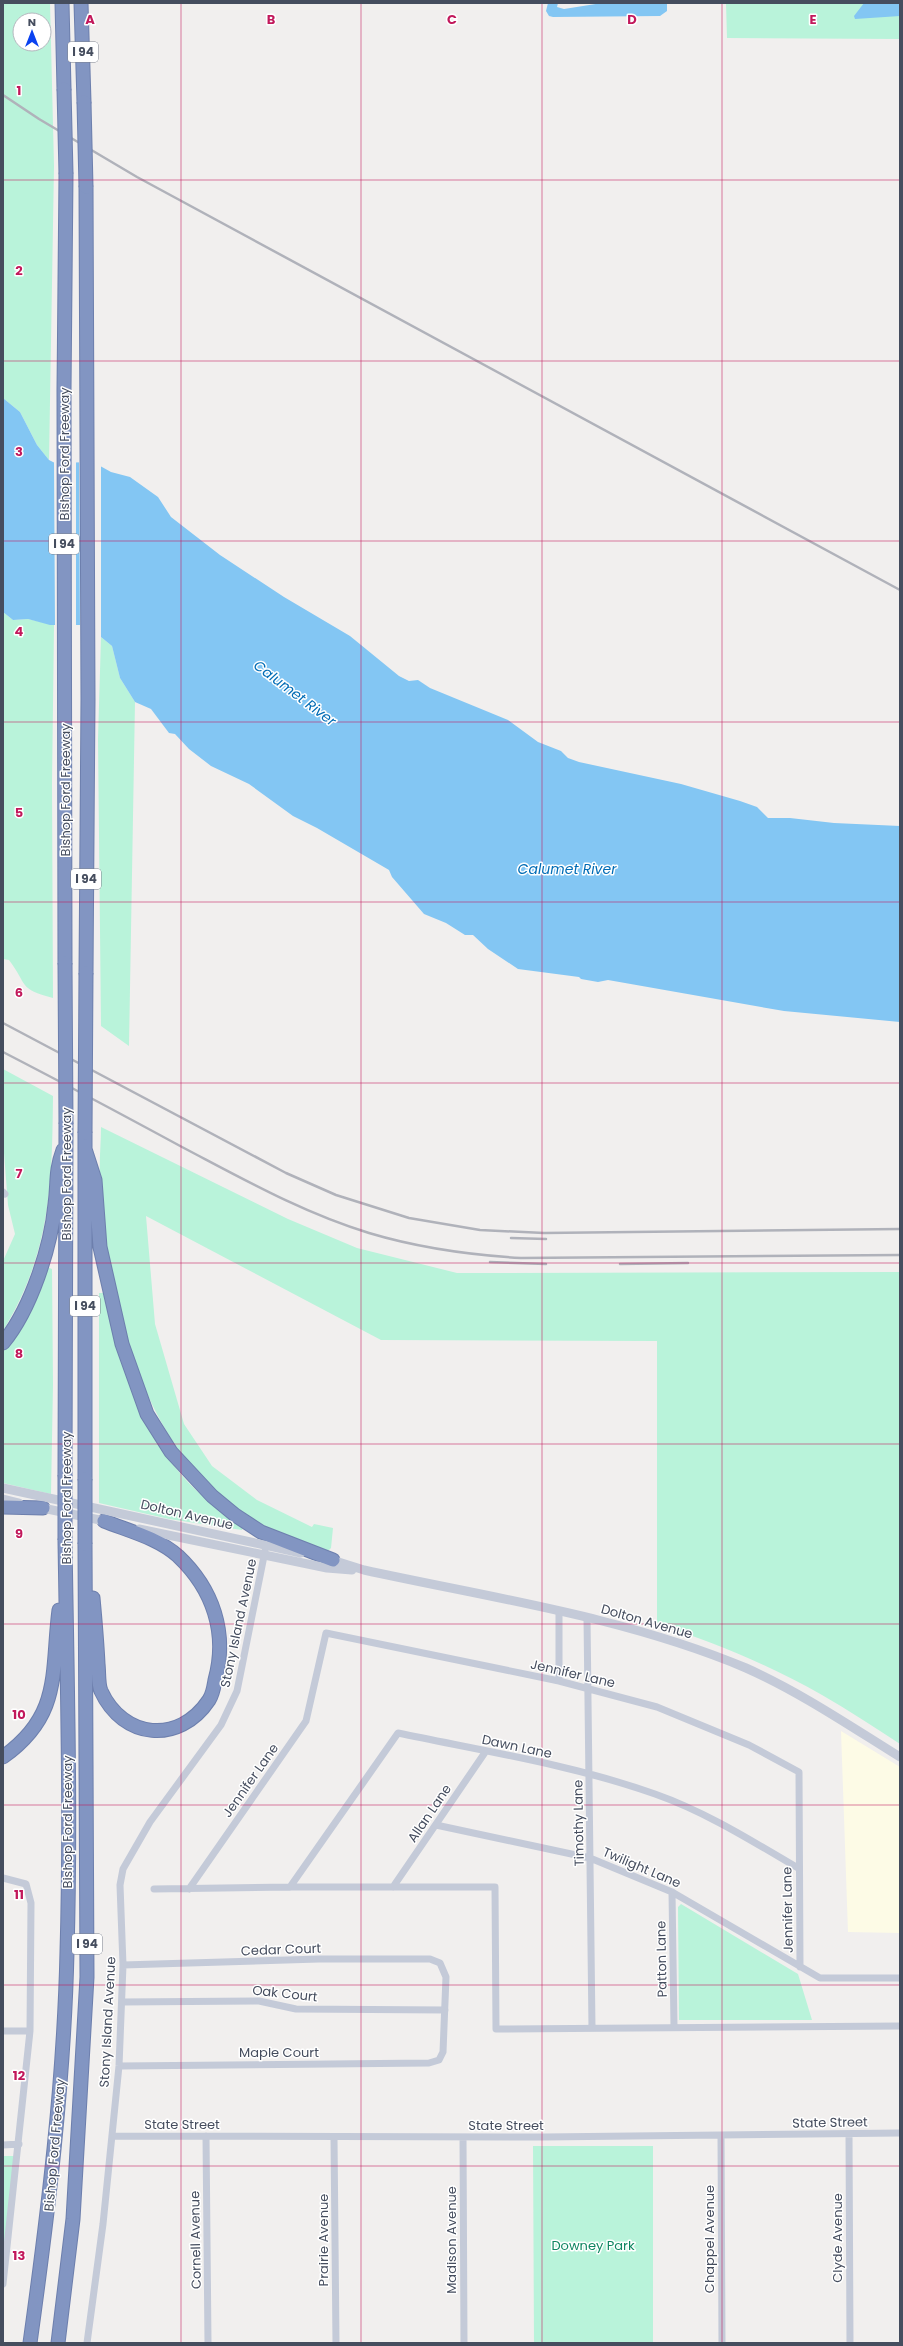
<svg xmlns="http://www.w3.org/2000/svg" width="903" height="2346" font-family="Poppins,sans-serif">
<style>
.commercial{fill:#fdfbe6}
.green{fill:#b9f3da;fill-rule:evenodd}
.water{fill:#83c6f3}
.pier{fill:#f1efee}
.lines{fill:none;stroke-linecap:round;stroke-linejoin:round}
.motorway-casing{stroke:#6d7fad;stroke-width:15}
.minor{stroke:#c4cad8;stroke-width:7}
.tertiary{stroke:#c4cad8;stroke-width:9}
.motorway{stroke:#8295c2;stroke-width:13}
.rail{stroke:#b0b2ba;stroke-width:2.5}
.motorway-bridge-casing{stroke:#6d7fad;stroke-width:15;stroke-linecap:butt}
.motorway-bridge{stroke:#8295c2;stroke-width:13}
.grid{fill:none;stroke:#c2185b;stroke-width:1;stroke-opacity:0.55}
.labels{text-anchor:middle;stroke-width:3;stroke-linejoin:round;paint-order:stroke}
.shield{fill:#fff;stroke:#7d828e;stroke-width:1}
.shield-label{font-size:12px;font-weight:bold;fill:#454d5e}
.street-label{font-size:13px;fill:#454d5e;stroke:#fff}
.park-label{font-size:13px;fill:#0f8661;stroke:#fff}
.water-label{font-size:14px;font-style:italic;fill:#006cb5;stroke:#fff}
.grid-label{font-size:13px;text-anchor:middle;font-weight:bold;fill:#c2185b;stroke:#fff;stroke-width:3;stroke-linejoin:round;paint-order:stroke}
</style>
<rect width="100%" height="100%" fill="#f1efee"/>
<path class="commercial" d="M841 1731 900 1767V1933L848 1932Z"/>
<path class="green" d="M3 3H50L54 166 49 460 37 445 20 412 3 398ZM20 20H44V44H20Z
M726 3H900V39L727 38Z
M3 612 13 620 28 619 54 625 52 784 53 998C18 989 28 985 9 960L3 959Z
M101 637 112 646 120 678 135 702 129 1046 101 1026 98 739Z
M3 1069 53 1096C52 1186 51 1251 3 1331V1261L15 1234 8 1205 3 1140Z
M101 1127 288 1219 357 1248 457 1273 900 1272V1744C874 1727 848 1710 822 1695 770 1665 713 1642 657 1624V1341L381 1340 146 1216 155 1324 184 1424 212 1466 257 1500 312 1527 314 1524 333 1528 331 1548 327 1552 318 1549V1547C301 1541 283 1536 267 1527 179 1483 140 1395 118 1304 109 1263 101 1220 100 1178 99 1161 101 1144 101 1127Z
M47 1267 52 1269 53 1384 51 1494 3 1483V1352L25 1318Z
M99 1293H103C119 1354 135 1416 175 1467 193 1491 219 1510 243 1527L242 1530 169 1519 99 1503Z
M681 1904 798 1974 812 2020H679L678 1907Z
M533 2146H653V2343H534Z
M3 2156H15L3 2257Z"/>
<path class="water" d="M548 3H558L557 7 564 9 602 3H667V11L660 16 553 17 549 16 546 11Z
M864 3H900V16L855 19 854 16Z
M3 398 20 412 37 445 49 460 55 463 93 462 111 472 130 477 158 497 171 517 220 555 284 597 350 636 399 676 409 681 418 680 430 688 508 720 538 742 561 751 568 758 579 762 681 784 740 801 757 807 768 818H790L834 823 900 826V1022L784 1011 608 980 598 982 581 979 579 977 518 969 488 949 473 935H465L446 923 424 914 392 877 389 870 317 828 293 816 249 784 211 766 189 749 175 734 169 733 151 709 135 702 120 678 112 646 101 637V631L82 625H50L28 619 13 620 3 612Z"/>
<path class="pier" d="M88 459 101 464V639L99 632 96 630 80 627 79 460Z
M76 460V627H55L54 461Z"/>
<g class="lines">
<defs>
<path id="motorway" d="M62 3 64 89
M81 3 84 102
M86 187 88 699 86 973
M65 963 64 390 66 174
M85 1133V1479
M85 1149 95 1180 100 1247 122 1344 147 1414 171 1452 212 1496 235 1515 261 1532 333 1560
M3 1343C31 1309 51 1247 55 1204 58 1182 55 1172 63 1150
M65 1475 66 1124
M3 1507 43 1508
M93 1598C95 1620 97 1642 98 1664 99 1672 98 1684 101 1691 123 1739 179 1745 209 1700 213 1694 214 1686 215 1680 228 1633 213 1589 178 1556 158 1538 129 1531 104 1521
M3 1757C62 1715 51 1673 59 1610
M30 2343C48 2213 64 2083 67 1952 71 1815 67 1677 65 1540
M58 2343 73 2219 87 1977 85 1544"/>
</defs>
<use href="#motorway" class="motorway-casing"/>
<path class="minor" d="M3 1192 5 1194
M587 1618 592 2028
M559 1681V1612
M436 1825 590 1858 672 1892 820 1978H900
M3 1878 26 1884 31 1903 30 2031 3 2284
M290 1887 398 1733C484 1751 573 1765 655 1794 706 1812 752 1841 798 1868
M393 1887 486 1751
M154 1889 290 1887H495L496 2029 900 2026
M189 1889 306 1721 326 1633 559 1681 657 1707 749 1745 799 1772 800 1967
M672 1892 674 2026
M122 2002 259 2001 296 2009 445 2010
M3 2031H30
M119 2066 429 2063 439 2060 443 2052 446 1977 440 1963 430 1959H319L123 1965
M849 2134 850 2343
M721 2135 722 2343
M112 2136 544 2137 900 2133
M206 2136 208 2343
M334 2137 336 2343
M463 2137 464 2343
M3 2145 19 2144
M87 2343 103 2224 119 2066 123 1965 120 1885 123 1869 150 1822 221 1725 237 1691 265 1551"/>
<path class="tertiary" d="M3 1488 301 1553
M3 1499 19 1503
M38 1507 109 1522
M139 1529 327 1568 352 1570
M329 1559 364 1570C492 1598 625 1617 746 1668 800 1692 850 1726 900 1757"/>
<use href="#motorway" class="motorway"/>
<path class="rail" d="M3 95 39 119 137 177 900 590
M3 1023 286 1173 336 1195 409 1218 480 1230 544 1233 900 1229
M3 1052C63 1083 123 1115 182 1147 243 1179 303 1213 369 1233 419 1248 470 1255 521 1258L900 1255
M511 1238 546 1239
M490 1262 546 1264
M620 1264 688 1263"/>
<defs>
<path id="motorway-bridge" d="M64 89 66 174
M84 102 86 187
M65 963 66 1124
M85 1133 86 973
M65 1475V1540
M85 1479V1544"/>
</defs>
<use href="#motorway-bridge" class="motorway-bridge-casing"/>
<use href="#motorway-bridge" class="motorway-bridge"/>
</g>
<path class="grid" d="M181 3V2343M361 3V2343M542 3V2343M722 3V2343M3 180H900M3 361H900M3 541H900M3 722H900M3 902H900M3 1083H900M3 1263H900M3 1444H900M3 1624H900M3 1805H900M3 1985H900M3 2166H900"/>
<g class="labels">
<g class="shield">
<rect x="68" y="42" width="30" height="20" rx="3"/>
<rect x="49" y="534" width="30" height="20" rx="3"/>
<rect x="71" y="869" width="30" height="20" rx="3"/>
<rect x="70" y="1296" width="30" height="20" rx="3"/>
<rect x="72" y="1934" width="30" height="20" rx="3"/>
</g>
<g class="shield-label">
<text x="83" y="56">I 94</text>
<text x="64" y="548">I 94</text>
<text x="86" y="883">I 94</text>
<text x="85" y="1310">I 94</text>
<text x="87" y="1948">I 94</text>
</g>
<g class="street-label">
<text transform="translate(64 454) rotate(-90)" y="5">Bishop Ford Freeway</text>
<text transform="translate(65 790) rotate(-90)" y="5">Bishop Ford Freeway</text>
<text transform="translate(66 1174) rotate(-90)" y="5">Bishop Ford Freeway</text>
<text transform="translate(66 1498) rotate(-90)" y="5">Bishop Ford Freeway</text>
<text transform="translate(187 1514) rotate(13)" y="5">Dolton Avenue</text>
<text transform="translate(647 1621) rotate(16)" y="5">Dolton Avenue</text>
<text transform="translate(238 1623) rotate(-78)" y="5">Stony Island Avenue</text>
<text transform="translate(573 1673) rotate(13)" y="5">Jennifer Lane</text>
<text transform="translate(517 1746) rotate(12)" y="5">Dawn Lane</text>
<text transform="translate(250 1780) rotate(-55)" y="5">Jennifer Lane</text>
<text transform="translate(429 1813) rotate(-56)" y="5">Allan Lane</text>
<text transform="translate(67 1822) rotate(-90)" y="5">Bishop Ford Freeway</text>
<text transform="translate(578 1823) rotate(-91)" y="5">Timothy Lane</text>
<text transform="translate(642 1867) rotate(23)" y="5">Twilight Lane</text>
<text transform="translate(787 1910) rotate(-91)" y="5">Jennifer Lane</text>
<text transform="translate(281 1949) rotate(-2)" y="5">Cedar Court</text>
<text transform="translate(661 1959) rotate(-91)" y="5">Patton Lane</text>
<text transform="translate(285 1993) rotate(6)" y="5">Oak Court</text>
<text transform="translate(107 2022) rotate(-87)" y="5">Stony Island Avenue</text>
<text x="279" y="2057">Maple Court</text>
<text transform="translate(830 2122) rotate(-1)" y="5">State Street</text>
<text x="182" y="2129">State Street</text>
<text x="506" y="2130">State Street</text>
<text transform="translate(54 2145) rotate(-85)" y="5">Bishop Ford Freeway</text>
<text transform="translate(837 2238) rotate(-90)" y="5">Clyde Avenue</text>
<text transform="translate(709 2239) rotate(-90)" y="5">Chappel Avenue</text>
<text transform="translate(195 2240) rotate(-91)" y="5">Cornell Avenue</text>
<text transform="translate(323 2240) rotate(-90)" y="5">Prairie Avenue</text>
<text transform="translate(451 2240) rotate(-90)" y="5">Madison Avenue</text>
</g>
<g class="park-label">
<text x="593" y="2250">Downey Park</text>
</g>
<g class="water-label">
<text transform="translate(295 693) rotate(37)" y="5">Calumet River</text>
<text x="567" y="874">Calumet River</text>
</g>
</g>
<g class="grid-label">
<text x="90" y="24">A</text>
<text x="271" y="24">B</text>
<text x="452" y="24">C</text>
<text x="632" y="24">D</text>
<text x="813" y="24">E</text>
<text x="19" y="95">1</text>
<text x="19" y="275">2</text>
<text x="19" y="456">3</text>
<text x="19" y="636">4</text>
<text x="19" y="817">5</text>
<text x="19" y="997">6</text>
<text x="19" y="1178">7</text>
<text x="19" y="1358">8</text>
<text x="19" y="1538">9</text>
<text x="19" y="1719">10</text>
<text x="19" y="1899">11</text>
<text x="19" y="2080">12</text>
<text x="19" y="2260">13</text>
</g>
<rect width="903" height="2346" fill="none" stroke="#454d5e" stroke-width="8"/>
<g transform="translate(32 32)"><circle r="19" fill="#ffffff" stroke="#b5b8bf"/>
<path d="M0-3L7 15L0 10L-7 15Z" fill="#0a42f0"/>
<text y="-6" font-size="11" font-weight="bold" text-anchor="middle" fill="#454d5e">N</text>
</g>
</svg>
